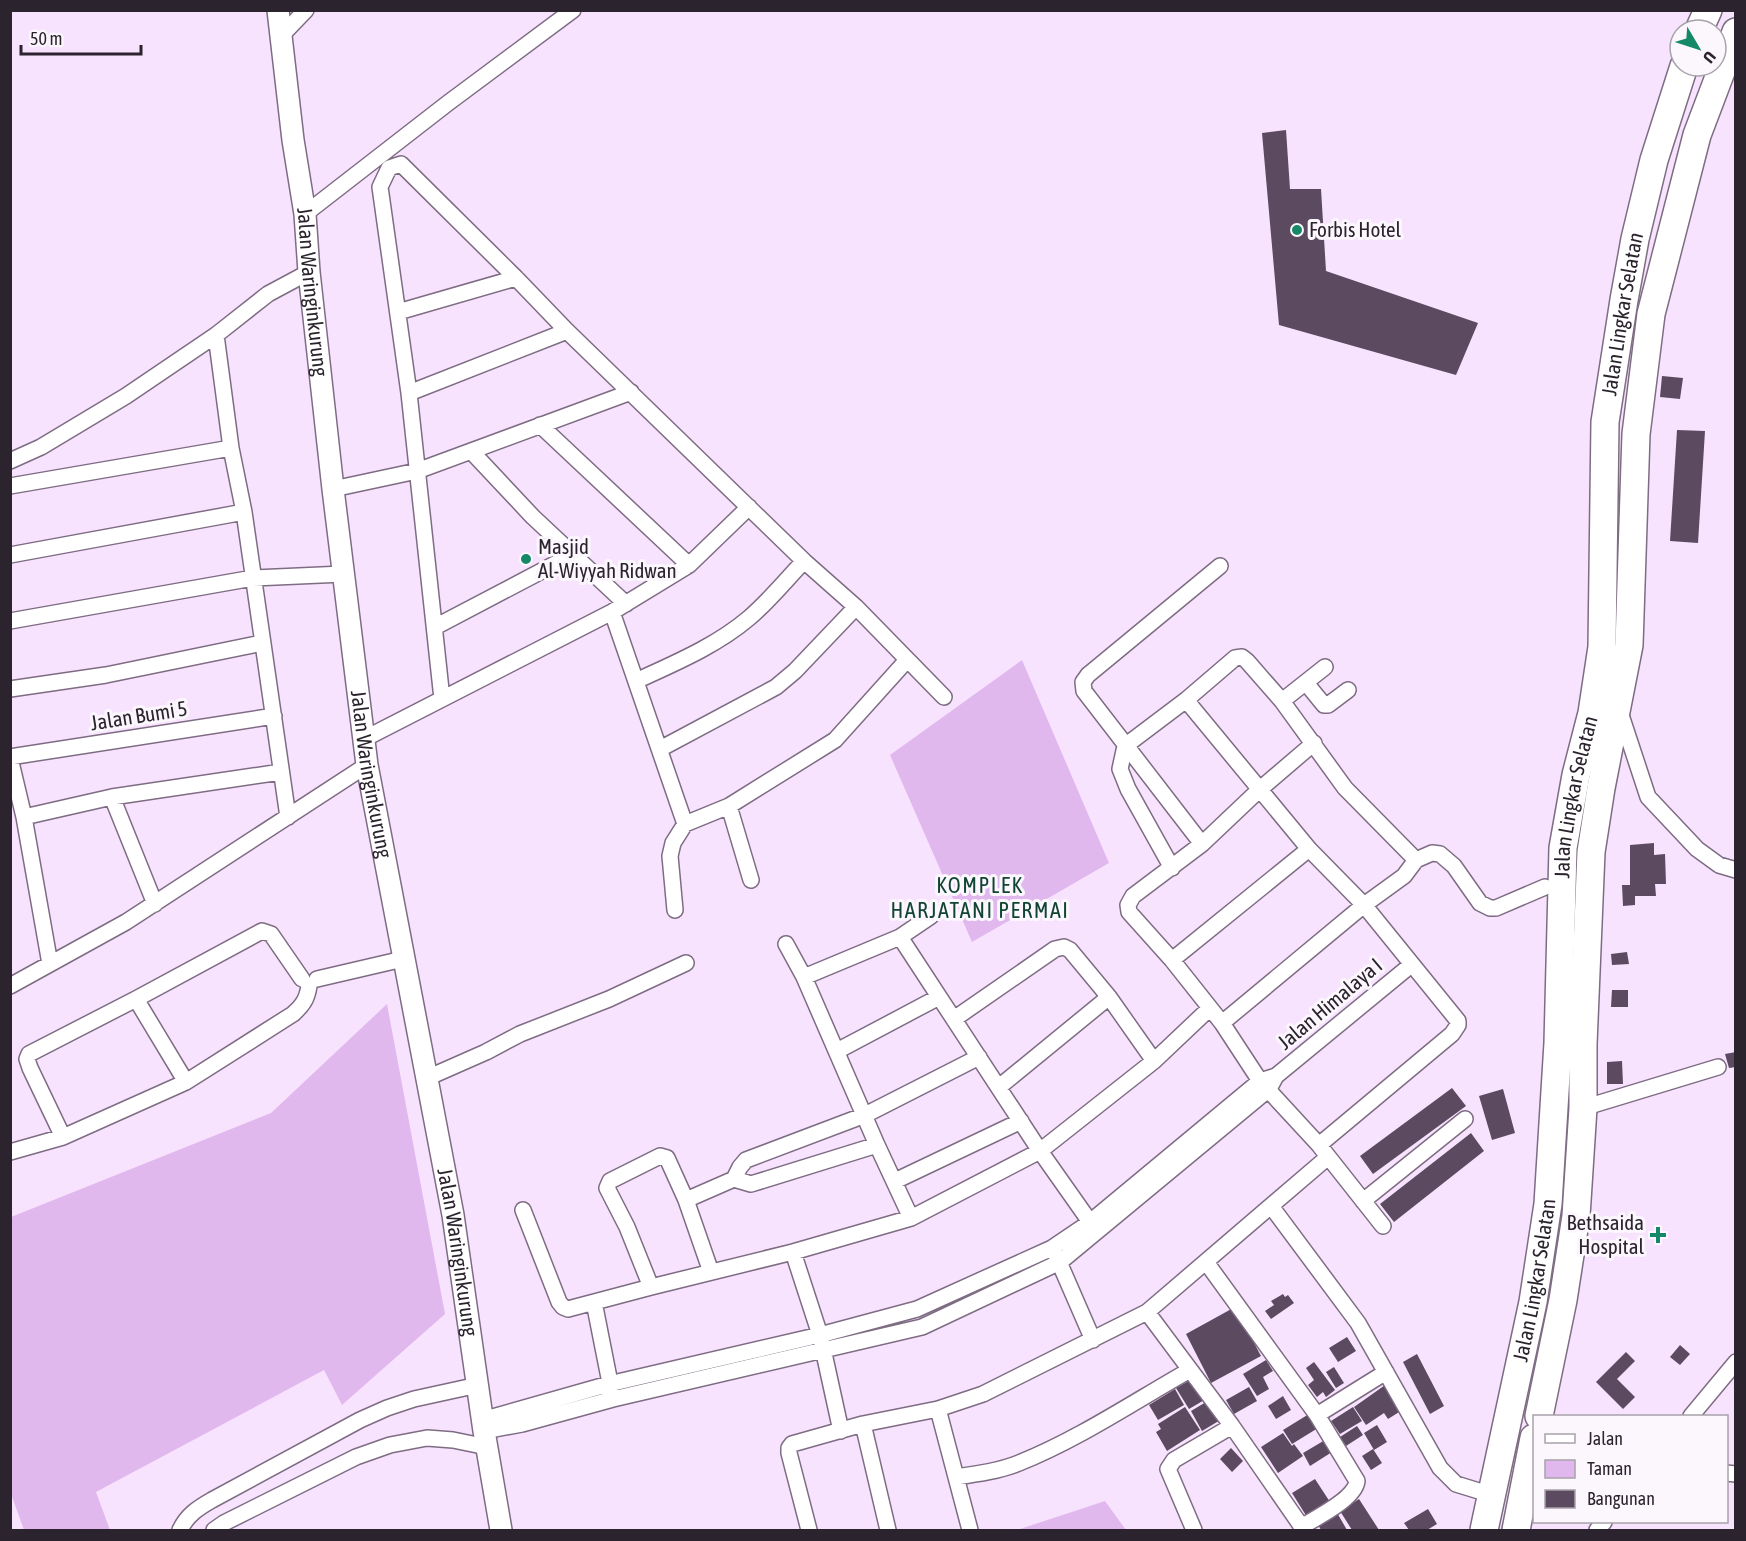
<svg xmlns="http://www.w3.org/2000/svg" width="1746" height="1541" font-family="'Asap Condensed',sans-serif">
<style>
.green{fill:#e1b8ee}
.building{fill:#5b4a60}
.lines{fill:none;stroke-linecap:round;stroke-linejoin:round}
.street-casing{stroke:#7e6c83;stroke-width:18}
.secondary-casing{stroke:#7e6c83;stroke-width:24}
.highway-casing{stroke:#7e6c83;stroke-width:30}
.street{stroke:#fff;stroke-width:15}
.secondary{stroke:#fff;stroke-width:21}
.highway{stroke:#fff;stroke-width:27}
.poi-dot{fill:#158868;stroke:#fbf7fd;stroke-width:2}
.labels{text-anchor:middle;stroke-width:6;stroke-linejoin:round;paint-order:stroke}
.poi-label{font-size:21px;fill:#2b232d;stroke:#fbf7fd;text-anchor:start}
.street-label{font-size:21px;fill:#2b232d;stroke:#fbf7fd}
.neighbourhood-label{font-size:22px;letter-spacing:1.5px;fill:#124434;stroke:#fbf7fd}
</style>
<rect width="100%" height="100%" fill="#f8e3fe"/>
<path class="green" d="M1022 660 1109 863 972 942 890 755Z
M387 1004 445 1314 342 1405 324 1370 96 1492 110 1530H24L10 1491 11 1217 271 1113Z
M1105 1501 1126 1530H1017Z"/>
<path class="building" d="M1286 130 1290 189H1321L1326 271 1478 323 1456 375 1279 325 1262 133Z
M1662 376 1683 378 1680 399 1660 397Z
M1677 430 1705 431 1698 543 1670 541Z
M1654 843V855L1665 854 1666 884H1655L1656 896H1635V905L1623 906 1622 885H1630V845Z
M1627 952 1629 964 1612 965 1611 954Z
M1612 990H1628V1007H1611Z
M1736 1052V1067L1729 1068 1725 1054Z
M1622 1061 1623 1084H1607V1062Z
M1452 1088 1466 1106 1373 1174 1360 1156Z
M1503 1089 1515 1133 1492 1140 1479 1096Z
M1471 1133 1484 1151 1394 1222 1380 1204Z
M1283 1294 1285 1297 1288 1295 1294 1303 1271 1319 1265 1311 1274 1305 1271 1301Z
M1235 1307 1261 1356 1211 1383 1186 1334Z
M1347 1337 1356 1351 1338 1362 1329 1348Z
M1680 1345 1690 1354 1680 1365 1670 1357Z
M1626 1352 1635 1361 1617 1379 1635 1397 1623 1409 1596 1382Z
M1417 1354 1444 1406 1430 1414 1403 1362Z
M1266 1360 1273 1371 1263 1377 1269 1389 1257 1396 1243 1374Z
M1314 1362 1335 1390 1326 1397 1323 1392 1317 1397 1308 1385 1314 1380 1306 1368Z
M1334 1367 1344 1383 1336 1388 1326 1372Z
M1194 1378 1206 1399 1189 1409 1176 1388Z
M1388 1383 1404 1409 1388 1419 1384 1413 1366 1425 1354 1407Z
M1249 1387 1257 1401 1234 1414 1226 1400Z
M1175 1389 1184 1405 1158 1420 1149 1405Z
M1283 1396 1291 1410 1276 1419 1268 1406Z
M1211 1399 1222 1419 1202 1431 1191 1411Z
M1185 1407 1200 1430 1167 1451 1156 1432 1161 1429 1158 1424Z
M1353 1407 1362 1421 1340 1434 1331 1421Z
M1309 1414 1318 1428 1292 1444 1283 1430Z
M1377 1425 1387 1442 1374 1450 1364 1433Z
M1357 1426 1363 1435 1346 1446 1340 1437Z
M1283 1433 1292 1446 1294 1444 1303 1456 1278 1473 1261 1447Z
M1325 1440 1332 1452 1310 1466 1303 1453Z
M1231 1448 1243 1461 1232 1472 1220 1459Z
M1373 1449 1382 1463 1371 1470 1362 1456Z
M1315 1479 1330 1502 1307 1517 1292 1493Z
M1359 1499 1379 1530H1352L1340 1511Z
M1428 1509 1437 1524 1427 1530H1409L1404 1523Z
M1336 1511 1347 1530H1321L1317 1523Z"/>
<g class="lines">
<defs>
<path id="street" d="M281 36 306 10
M305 214 448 103 573 10
M398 312 516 278
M216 335 231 448 244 512 288 817
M409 393 567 331
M540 425 689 565
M471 451 533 517 626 604
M10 461 41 447 126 396 216 335 268 294 309 272
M10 486 231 448
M333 489 417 471 631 392
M10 555 244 512
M612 612 685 824 673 843 670 856 675 910
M10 621 253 578 343 574
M435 627 574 554
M636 681C675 663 716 646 749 618 769 601 786 580 804 561
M1306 683 1324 705H1328L1348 690
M10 689 106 675 262 643
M442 699 409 393 380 187 389 168 401 164 516 278 567 331 804 561 856 607 944 697
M1186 700 1309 849 1364 905 1458 1021V1025L1452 1034 1319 1145
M1282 701 1325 667
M1620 712 1648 797 1697 849 1719 865 1736 870
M364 739 612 612 689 565 749 507
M1314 743 1259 790 1202 844 1133 896 1128 905 1129 912 1172 960 1222 1023 1260 1081 1319 1145 1383 1226
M660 749 776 687 795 671 856 607
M10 757 274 716
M10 758 24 817 50 964
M112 797 281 772
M729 806 751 880
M24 817 112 797 155 904
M685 824 729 806 835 740 907 660
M1202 844 1084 691 1083 682 1088 675 1220 566
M1172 868 1128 789 1120 769 1125 746 1186 700 1235 658 1242 657 1247 661 1282 701 1345 788 1416 860
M900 937 1040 1151 1095 1229
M786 944 804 977 877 1145 911 1218
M1172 960 1309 849
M804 977 900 937 931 916
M317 979 403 959
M10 986 126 922 367 765
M136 999 186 1082 293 1014C303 1005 307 999 309 986
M954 1019 1055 949 1064 947 1070 950 1109 997 1154 1061
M1222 1023 1364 905 1404 876 1416 860 1432 853 1440 854 1454 866 1480 903 1490 908H1496L1545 887
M837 1051 939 997
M427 1078 486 1052 520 1034 609 999 686 963
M999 1087 1109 997
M1583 1108 1718 1067
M63 1137 30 1068 27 1059 29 1054 136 999 262 931 271 934 302 979
M10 1152 63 1137 186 1082
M734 1179 751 1184 877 1145
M895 1181 1021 1121
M686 1200 734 1179 740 1167 746 1160 865 1115 979 1057
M1363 1201 1465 1119
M1271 1206 1358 1323 1440 1468 1456 1484 1492 1495
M523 1210 559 1302 563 1307 568 1309 651 1287 793 1252 911 1218 1040 1151 1154 1061 1210 1008
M793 1252 820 1335 841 1431
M1056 1255 1093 1340
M1206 1262 1317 1415 1357 1481C1355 1499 1316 1518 1301 1527
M651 1287 627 1227 607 1188 610 1181 660 1156 667 1158 686 1200 711 1272
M594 1302 612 1393
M1147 1312 1232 1426 1304 1530
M938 1409 970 1530
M1317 1415 1386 1372
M1691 1416 1736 1362
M482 1420 609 1384 820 1335 917 1309 1052 1248 1089 1223 1260 1081 1276 1076
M863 1424 888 1530
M484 1431 522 1424 613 1399 922 1327 1060 1262 1269 1089 1276 1076 1411 965
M1726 1473 1736 1474
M956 1477C977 1474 999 1471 1019 1463 1079 1439 1135 1401 1190 1370
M180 1530C187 1515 198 1508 212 1500L360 1420 387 1408 414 1399 478 1385
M214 1530 224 1523 356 1457 390 1445 427 1438 453 1440 487 1447
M809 1530 789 1453V1448L792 1444 863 1424 938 1409 983 1394 1147 1312 1328 1157
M1194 1530 1168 1469 1174 1460 1232 1426
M1597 1530 1604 1522"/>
<g id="secondary">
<path id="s1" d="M278 10 293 140 305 214 309 272 333 489 367 765 453 1215 484 1431 501 1530"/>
</g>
<g id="highway">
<path d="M1699 30 1708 10"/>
<path d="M1539 1416 1563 1300 1576 1216 1583 1108V1044L1591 852 1601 788 1629 645 1636 434 1651 314 1697 135 1736 32"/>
<path id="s2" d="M1484 1530 1533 1302 1548 1204 1558 1043 1563 848 1576 775 1592 713 1602 647 1605 422 1624 300 1635 239 1654 160 1684 66"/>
<path d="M1516 1530 1534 1438"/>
</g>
</defs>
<use href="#street" class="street-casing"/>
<use href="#secondary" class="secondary-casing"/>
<use href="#highway" class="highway-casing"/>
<use href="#street" class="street"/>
<use href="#secondary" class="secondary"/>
<use href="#highway" class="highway"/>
</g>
<g class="poi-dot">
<circle cx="1297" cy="230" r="6"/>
<circle cx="526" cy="559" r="6"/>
<path d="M1655 1226h6v6h6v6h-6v6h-6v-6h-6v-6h6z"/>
</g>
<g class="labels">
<g class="poi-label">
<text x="1309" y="237">Forbis Hotel</text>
<text x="538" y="554">Masjid<tspan x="538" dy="24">Al-Wiyyah Ridwan</tspan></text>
<text x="1644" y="1230" text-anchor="end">Bethsaida<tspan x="1644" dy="24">Hospital</tspan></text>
</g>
<g class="street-label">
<text dy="7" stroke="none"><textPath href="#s1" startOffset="284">Jalan Waringinkurung</textPath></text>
<text dy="7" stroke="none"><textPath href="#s2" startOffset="1228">Jalan Lingkar Selatan</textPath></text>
<text transform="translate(139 716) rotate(-9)" y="7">Jalan Bumi 5</text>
<text dy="7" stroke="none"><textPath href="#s1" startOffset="770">Jalan Waringinkurung</textPath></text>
<text dy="7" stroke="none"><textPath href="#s2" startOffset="741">Jalan Lingkar Selatan</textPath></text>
<text transform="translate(1330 1004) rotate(-40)" y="7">Jalan Himalaya I</text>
<text dy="7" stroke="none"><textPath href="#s1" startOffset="1256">Jalan Waringinkurung</textPath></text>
<text dy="7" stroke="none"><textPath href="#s2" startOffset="255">Jalan Lingkar Selatan</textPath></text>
</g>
<g class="neighbourhood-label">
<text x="980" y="893">KOMPLEK<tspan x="980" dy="25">HARJATANI PERMAI</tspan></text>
</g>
</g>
<rect width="1746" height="1541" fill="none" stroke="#2b232d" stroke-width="24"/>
<rect x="1533" y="1415" width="195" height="108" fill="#fbf7fd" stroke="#a8a2aa" stroke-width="1.5"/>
<rect x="1545" y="1434" width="30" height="9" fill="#ffffff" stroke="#a8a2aa" stroke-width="1.5"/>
<text x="1587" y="1445" font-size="18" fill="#2b232d">Jalan</text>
<rect x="1545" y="1460" width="30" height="18" fill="#e1b8ee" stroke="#a8a2aa" stroke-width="1.5"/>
<text x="1587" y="1475" font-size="18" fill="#2b232d">Taman</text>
<rect x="1545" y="1490" width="30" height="18" fill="#5b4a60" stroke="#a8a2aa" stroke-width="1.5"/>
<text x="1587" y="1505" font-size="18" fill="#2b232d">Bangunan</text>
<g transform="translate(1698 48) rotate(129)"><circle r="28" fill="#fbf7fd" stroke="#a8a2aa" stroke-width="1.5"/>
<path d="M0-4.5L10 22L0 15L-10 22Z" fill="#158868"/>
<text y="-9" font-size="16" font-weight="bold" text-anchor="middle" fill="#2b232d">U</text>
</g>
<path d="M21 45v9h120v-9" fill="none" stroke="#2b232d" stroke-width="3"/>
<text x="30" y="45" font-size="18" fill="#2b232d" stroke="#fbf7fd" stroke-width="4.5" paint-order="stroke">50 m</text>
</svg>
